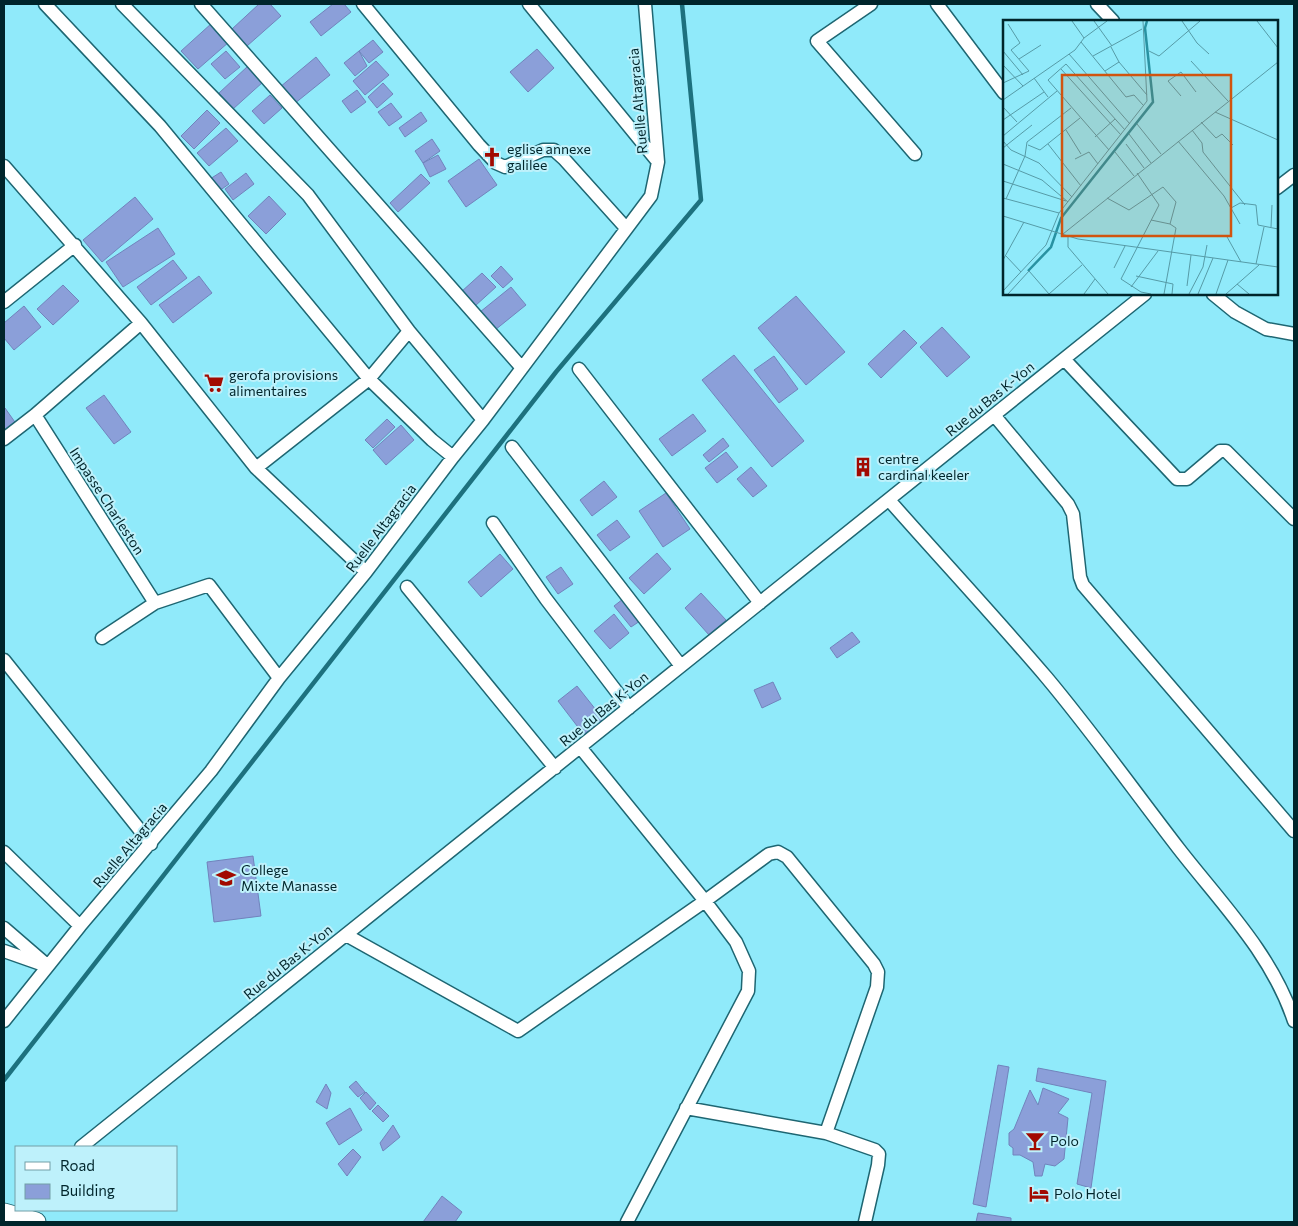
<svg xmlns="http://www.w3.org/2000/svg" width="1298" height="1226" font-family="Commissioner,sans-serif">
<style>
.lines{fill:none;stroke-linecap:round;stroke-linejoin:round}
.stream{stroke:#1d717e;stroke-width:4.5}
.building{fill:#8b9fd9;stroke:#7183bc}
.minor-casing{stroke:#1e6672;stroke-width:15}
.primary-casing{stroke:#1e6672;stroke-width:21}
.minor{stroke:#fff;stroke-width:12}
.primary{stroke:#fff;stroke-width:19}
.labels{text-anchor:middle;stroke-width:4;stroke-linejoin:round;paint-order:stroke}
.street-label{font-size:14px;fill:#00252b;stroke:#bef1fb}
.poi-label{font-size:14px;fill:#00252b;stroke:#bef1fb;text-anchor:start}
.inset-river{fill:none;stroke:#2992a2;stroke-width:2.5}
.inset-road{fill:none;stroke:#569ba7;stroke-width:1}
.view{fill:#d1540f;fill-opacity:0.15;stroke:#d1540f;stroke-width:2.5}
.inset-edge{fill:none;stroke:#00252b;stroke-width:2.5}
</style>
<rect width="100%" height="100%" fill="#90eafa"/>
<g class="lines">
<path class="stream" d="M4 1080 556 372 701 200 682 4"/>
</g>
<path class="building" d="M259 4H270L281 16 247 46 232 29Z
M333 4H344L351 12 321 36 310 22Z
M212 23 229 42 198 69 181 51Z
M373 40 383 52 369 63 359 51Z
M537 49 554 68 528 92 510 72Z
M226 51 240 67 225 79 211 64Z
M359 51 367 66 355 76 344 63Z
M316 57 330 75 294 104 280 87Z
M376 61 389 75 365 95 353 81Z
M248 66 263 82 233 109 219 93Z
M383 83 393 94 377 108 368 97Z
M357 90 366 102 351 113 342 101Z
M270 95 282 108 264 124 252 111Z
M391 103 402 117 389 126 378 112Z
M207 110 220 123 194 149 181 136Z
M421 112 427 121 405 137 399 128Z
M226 128 238 141 209 166 197 153Z
M432 139 440 151 423 163 415 151Z
M438 155 446 169 430 177 423 163Z
M479 159 497 185 466 207 448 181Z
M221 172 229 184 219 191 210 179Z
M246 173 254 184 233 200 225 189Z
M421 174 430 183 398 212 390 203Z
M269 196 286 214 266 234 248 216Z
M135 197 153 219 102 262 83 240Z
M158 228 175 254 123 287 106 262Z
M173 260 187 278 151 305 137 287Z
M501 266 513 279 503 288 491 276Z
M482 273 496 287 475 306 461 292Z
M199 276 212 293 173 323 159 305Z
M63 285 79 301 53 325 37 309Z
M511 287 526 305 495 330 480 312Z
M796 296 845 352 806 385 758 328Z
M24 306 41 327 14 350 4 338V323Z
M942 327 970 357 947 377 920 347Z
M904 330 917 343 881 378 868 364Z
M734 355 804 441 772 467 702 380Z
M774 356 798 389 779 403 754 370Z
M104 395 131 432 114 444 86 408Z
M5 408 17 425 4 434V409Z
M693 414 706 431 672 456 659 439Z
M387 419 395 427 373 448 365 440Z
M401 425 414 440 386 465 373 450Z
M723 438 729 446 709 462 703 455Z
M726 452 738 467 717 483 705 468Z
M859 463H866V470H859Z
M751 467 767 486 753 497 737 479Z
M604 481 617 497 592 516 580 500Z
M666 493 690 529 663 547 639 511Z
M617 520 630 537 610 551 597 535Z
M657 553 671 569 644 594 629 578Z
M500 554 513 569 481 597 468 582Z
M561 567 573 584 558 594 546 577Z
M701 593 726 620 709 635 685 608Z
M623 599 640 621 631 627 614 606Z
M614 614 629 633 610 649 594 631Z
M852 632 860 642 837 658 830 648Z
M773 682 781 699 762 708 754 690Z
M577 686 604 720 584 735 558 701Z
M253 856 261 916 214 922 207 862Z
M998 1065 1009 1067 986 1207 973 1204Z
M1038 1068 1106 1081 1091 1188 1077 1184 1092 1093 1036 1081Z
M356 1081 365 1092 358 1097 349 1087Z
M326 1084 331 1093 327 1109 316 1102Z
M1043 1088 1069 1099 1058 1113 1068 1118 1064 1159 1055 1166 1045 1164 1042 1176H1035L1033 1162 1020 1155H1013V1148L1009 1145V1133L1014 1129 1030 1090 1038 1105Z
M366 1092 376 1103 370 1110 360 1098Z
M378 1105 389 1116 383 1122 372 1111Z
M350 1108 362 1130 339 1145 326 1123Z
M393 1125 400 1137 383 1151 380 1143Z
M353 1149 361 1157 347 1176 338 1164Z
M442 1196 462 1212 455 1222H423Z
M978 1213 1011 1218V1222H976Z"/>
<g class="lines">
<defs>
<path id="minor" d="M45 4 160 126 369 379 432 440 453 457
M122 4 308 195 409 331 483 420
M201 4 522 368
M363 4 479 145 496 163 505 167 543 150H554L564 159 626 228
M529 4 658 162
M871 4 817 41 915 154
M937 4 1004 93
M1097 4 1113 21
M4 166 141 323 256 468 366 572
M1277 188 1294 175
M1213 294 1235 312 1266 329 1294 334
M4 302 75 245
M1064 359 1177 479H1187L1220 451H1226L1294 519
M579 369 760 603
M35 415 155 603
M994 415 1068 504 1073 514 1080 577 1083 585 1294 831
M4 439 35 415 141 323
M512 447 681 666
M256 468 369 379 409 331
M889 500C941 559 996 618 1047 678 1093 733 1135 792 1179 849 1221 903 1272 954 1294 1021
M493 523 546 599 629 708
M407 587 555 768
M102 638 155 603 209 585 279 678
M4 660 151 844
M580 747 705 901 736 942 749 971 748 991 627 1222
M4 852 80 926
M4 928 48 966
M346 935 518 1031 705 901 769 854 778 852 787 857 874 964 878 972 877 987 826 1133 875 1150 879 1154 878 1165 865 1222
M4 951 41 964
M4 1021 80 926 211 771 279 678 366 572 453 457 483 420 651 196 658 162 645 4
M686 1108 826 1133
M81 1147 1145 294"/>
<path id="primary" d="M4 1213 36 1222"/>
</defs>
<use href="#minor" class="minor-casing"/>
<use href="#primary" class="primary-casing"/>
<use href="#minor" class="minor"/>
<use href="#primary" class="primary"/>
</g>
<defs>
<symbol id="church-bare" viewBox="-9 -9 18 18"><path d="M-1.2-6h2.4v3.5h3.3v2.4h-3.3V6h-2.4V-.1h-3.3v-2.4h3.3Z" fill="#a20a01" stroke="#bef1fb" stroke-width="2.5" paint-order="stroke"/></symbol>
<symbol id="supermarket-bare" viewBox="-9 -9 18 18"><path d="M-6-5.5h2.5l.6 2H6L4.5 2H-2.5L-4.4-4H-6ZM-1.5 3.2a1.3 1.3 0 1 0 .1 0ZM3 3.2a1.3 1.3 0 1 0 .1 0Z" fill="#a20a01" stroke="#bef1fb" stroke-width="2.5" paint-order="stroke"/></symbol>
<symbol id="building-bare" viewBox="-9 -9 18 18"><path d="M-4-6H4V6H1V3H-1V6H-4ZM-2.5-4.3h1.7v1.8h-1.7ZM.8-4.3h1.7v1.8H.8ZM-2.5-1h1.7V.8h-1.7ZM.8-1h1.7V.8H.8Z" fill="#a20a01" stroke="#bef1fb" stroke-width="2.5" paint-order="stroke"/></symbol>
<symbol id="school-bare" viewBox="-9 -9 18 18"><path d="M0-5L7-2L0 1L-7-2ZM-4 1L0 2.5L4 1V4Q0 6-4 4Z" fill="#a20a01" stroke="#bef1fb" stroke-width="2.5" paint-order="stroke"/></symbol>
<symbol id="bar-bare" viewBox="-9 -9 18 18"><path d="M-6-5H6L.8 .8V4.5H3.5V6h-7V4.5H-.8V.8Z" fill="#a20a01" stroke="#bef1fb" stroke-width="2.5" paint-order="stroke"/></symbol>
<symbol id="hotel-bare" viewBox="-9 -9 18 18"><path d="M-6-4.5h1.5V1H6V5H4.5V3h-9V5H-6ZM-4 0a1.8 1.8 0 1 1 3.6 0ZM.5 0V-2.5h3Q6-2.5 6 0Z" fill="#a20a01" stroke="#bef1fb" stroke-width="2.5" paint-order="stroke"/></symbol>
</defs>
<g fill-rule="evenodd">
<use href="#church-bare" x="478" y="143" width="28" height="28"/>
<use href="#supermarket-bare" x="200" y="369" width="28" height="28"/>
<use href="#building-bare" x="849" y="453" width="28" height="28"/>
<use href="#school-bare" x="212" y="864" width="28" height="28"/>
<use href="#bar-bare" x="1021" y="1127" width="28" height="28"/>
<use href="#hotel-bare" x="1025" y="1180" width="28" height="28"/>
</g>
<g class="labels">
<g class="street-label">
<text transform="translate(638 101) rotate(-95)" y="5">Ruelle Altagracia</text>
<text transform="translate(990 399) rotate(-39)" y="5">Rue du Bas K-Yon</text>
<text transform="translate(107 501) rotate(57)" y="5">Impasse Charleston</text>
<text transform="translate(381 528) rotate(-53)" y="5">Ruelle Altagracia</text>
<text transform="translate(604 709) rotate(-39)" y="5">Rue du Bas K-Yon</text>
<text transform="translate(130 845) rotate(-50)" y="5">Ruelle Altagracia</text>
<text transform="translate(288 962) rotate(-39)" y="5">Rue du Bas K-Yon</text>
</g>
<g class="poi-label">
<text x="507" y="154">eglise annexe<tspan x="507" dy="16">galilee</tspan></text>
<text x="229" y="380">gerofa provisions<tspan x="229" dy="16">alimentaires</tspan></text>
<text x="878" y="464">centre<tspan x="878" dy="16">cardinal keeler</tspan></text>
<text x="241" y="875">College<tspan x="241" dy="16">Mixte Manasse</tspan></text>
<text x="1050" y="1146">Polo</text>
<text x="1054" y="1199">Polo Hotel</text>
</g>
</g>
<g transform="translate(1003 20)">
<rect width="275" height="275" fill="#90eafa"/>
<path class="inset-river" d="M25 251 48 227 58 198 150 82 142 8 144 1"/>
<path class="inset-road" d="M91 1 109 26M179 1 194 23 206 34M254 1 275 28M81 18 104 1M78 22 123 77 131 75 140 85M108 27 116 42M0 31 20 55M146 31 156 36 197 1M66 34 127 104M90 36 139 9M16 39 38 25M188 41 225 81M0 45 20 66M58 49 118 115M102 51 116 42 144 75M31 58 45 77M0 63 26 51 8 30 17 23 5 4M178 76 165 61 178 52 193 72M0 80 72 30 81 18 69 1M0 87 14 102M212 92 275 120M0 100 41 72M198 102 213 118 219 114 230 125M134 104 158 134M63 110 78 134M189 110 199 123 200 132 242 185M126 114 148 143M0 116 54 71M92 117 112 99M0 121 8 130 36 143 69 177M175 121 221 176 237 204M45 124 78 166M123 124 141 148M25 125 37 130 77 98M0 128 29 105M106 130 45 60 63 44 122 110M112 132 131 156M72 139 86 132 95 144M0 144 39 160 65 182M134 153 156 185 118 259 138 272 148 274M0 161 63 181M0 178 56 193M104 178 126 190 160 167 173 182 167 204 173 208 161 274M3 179 22 136 24 122 68 88M228 188 237 183 253 185 255 205 275 209M0 196 75 219 275 247M148 200 167 204M268 207 269 185M60 214 275 42M223 215 238 242M65 216V227L105 274M3 236 18 252M0 240 21 202M253 244 261 207M111 248 122 226M133 256 170 264 169 274M234 264 246 274M184 266 188 235M128 267 155 231M0 271 43 225 56 193 144 81 140 1M5 274 26 251 46 274M46 274 79 245M81 274 92 259M186 274 200 247 204 225M195 274 210 238M213 274 225 240M223 274 256 245"/>
<path class="view" d="M59 55H228V216H59Z"/>
<rect width="275" height="275" class="inset-edge"/>
</g>
<rect width="1298" height="1226" fill="none" stroke="#00252b" stroke-width="10"/>
<rect x="15" y="1146" width="162" height="65" fill="#bef1fb" stroke="#729fa8"/>
<rect x="25" y="1162" width="25" height="8" fill="#ffffff" stroke="#729fa8"/>
<text x="60" y="1171" font-size="15" fill="#00252b">Road</text>
<rect x="25" y="1184" width="25" height="15" fill="#8b9fd9" stroke="#729fa8"/>
<text x="60" y="1196" font-size="15" fill="#00252b">Building</text>
</svg>
